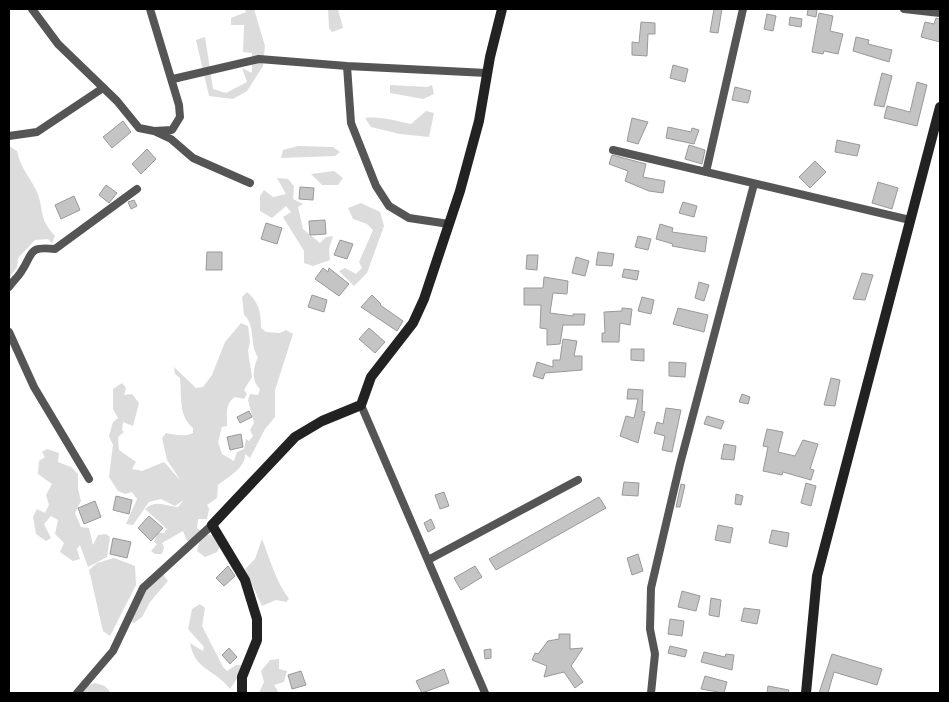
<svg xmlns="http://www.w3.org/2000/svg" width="949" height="702" font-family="Commissioner,sans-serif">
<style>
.green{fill:#dcdcdc}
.building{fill:#c4c4c4;stroke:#999}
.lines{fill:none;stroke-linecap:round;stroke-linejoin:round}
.street{stroke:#555;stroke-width:8}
.secondary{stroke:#222;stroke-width:10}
</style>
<rect width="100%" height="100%" fill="#fff"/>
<path class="green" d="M245 9H254L265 46 263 66 247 91 233 99 209 96 196 40 205 37 213 89 226 93 247 82 242 68 252 73V53L243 52 244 25H231V18L246 12Z
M328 9H338L343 28 332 32 329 28Z
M390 85 427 87 432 85 434 94 423 99 390 93Z
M426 111 434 113 429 137 400 134 371 127 365 118C382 116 395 121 411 124Z
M9 146 17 151C20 167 29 176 36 190 45 209 37 217 55 236L52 243 48 239 35 240 18 258 17 267 9 278Z
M298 146 333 147 340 152 335 156 281 158 283 150Z
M334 171 343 178 338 185H322L311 174Z
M277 178 288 179 294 186 293 199 303 204 298 207 303 229 320 243 326 237 333 236 329 249 330 260 313 266 304 263V251L283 217 291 212 286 206 272 218 260 211V196L264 190 273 197 286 194Z
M361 203 380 212 384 226 367 273 354 286 339 271 345 268 356 274 362 268 359 262 373 230 367 224 353 219 348 208Z
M247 292C259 302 261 313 261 328L266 332 280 333 286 330 293 334 275 390V417L265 429 250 458 245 454C246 468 228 477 218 485L217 498 207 505 209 509 207 519H198L197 528 207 535H213L221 544 217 552 205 557 197 551 200 539 187 541 183 531 162 543 164 547 162 554H155L151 551 157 544 154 542 157 533H164L167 529 145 509C157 499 164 506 178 507L184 500 175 506 161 499 149 502 133 525 126 524 137 499 132 492 125 494 118 491 109 477 113 445 109 436 113 422 118 418 113 409V389L122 383 126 388 124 395 132 394 139 403 133 426 123 422 122 430 124 432 118 437 119 450 136 462 132 469 142 471 164 462 181 481 167 460 162 438 166 433C174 435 186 437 193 433V428C178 415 182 397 180 378L175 374 174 367 196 388 203 387 212 375 225 342 241 323 248 326 250 341 248 351 252 377 244 390 247 394 244 399 235 397C225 403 227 415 227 426L222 427 218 442 222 454 234 461 237 452 244 449 246 439 249 441 253 436 250 430 254 423 248 400 250 394 258 395 260 389C251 381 253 368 258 357 249 344 256 325 244 315L242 297Z
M47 449 59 453 58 462 71 467 78 474V489L81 501 75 513 81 527 89 528 93 545 98 535 106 534 110 537 107 557 88 567 80 545 77 549 80 559 73 561 60 552 64 543 55 534 58 520 51 516 44 524 51 538 46 541 36 534 33 517 37 509 45 513 49 505 46 495 52 484 38 474 39 461 45 457 42 452Z
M262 539C270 559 276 582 289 599L286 602 276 600 262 606 245 569 255 559Z
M114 558 135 566 136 585 110 636 103 631 89 570 97 563Z
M162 573 168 581 150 602 142 617 134 623 129 621 145 588Z
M200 604 205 608 202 626 223 667 227 671 236 665H241L238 677 230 689C215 669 195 671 190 643L203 651 204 647 188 629 192 609Z
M279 659V669L287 671 284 682 274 685 279 693H259L264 682 261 671 270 660Z
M95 683 105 686 111 693H80L86 686Z"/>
<path class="building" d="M714 9H722L718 33 710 32Z
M808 9H817L816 17 807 15Z
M819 13 833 16 830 31 843 34 838 54 824 51 823 54 812 52Z
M767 14 776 16 773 31 764 29Z
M790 17 802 19 801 27 789 25Z
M936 18 940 19V42L921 37 925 22 934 24Z
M641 22 655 23V34H648L647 56 632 55V42L639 43Z
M856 37 869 40 868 44 892 50 889 62 853 51Z
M673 65 688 69 685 82 670 78Z
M882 73 892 76 884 107 874 105Z
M917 82 927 85 917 126 884 118 887 106 910 112Z
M735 87 751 91 748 103 732 100Z
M632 118 648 122 638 144 627 141Z
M123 121 131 132 112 148 103 137Z
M668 127 691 132 692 128 699 130 694 144 666 138Z
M837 140 860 145 857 156 835 152Z
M689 145 705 150 702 164 685 159Z
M147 149 156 159 141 174 132 164Z
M612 155 646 164 643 177 665 181 663 193 649 191 625 181 628 171 609 164Z
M815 161 826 172 810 188 799 177Z
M878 182 898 188 892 209 872 203Z
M106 185 117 193 109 203 99 195Z
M300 187 314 188 313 200 299 199Z
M74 196 80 210 61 219 55 205Z
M134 200 137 206 131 209 128 202Z
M683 202 697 206 694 217 679 213Z
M325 220 326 234 310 235 309 221Z
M266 223 282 228 277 244 261 239Z
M660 224 673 228 672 232 707 237 705 252 672 246 673 244 656 239Z
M638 236 651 239 648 250 635 247Z
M340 240 353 244 347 259 334 255Z
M207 252H222V270H206Z
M598 252 614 254 612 266 596 265Z
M527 255H538L537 270 526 269Z
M576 257 589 261 585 276 572 273Z
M323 268 328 272 329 268 349 284 339 296 315 279Z
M624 269 639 271 637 280 622 277Z
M862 273 873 275 865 300 853 299Z
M544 277 568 281 567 294 553 293 550 313 573 316V314H585L584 325H563L560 344 547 345V329L540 328 541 305H524V288H543Z
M699 282 709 285 704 301 695 298Z
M312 295 327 300 324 312 308 307Z
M372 295 381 304 380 305 403 321 397 331 361 307Z
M642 297 654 300 651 314 638 311Z
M622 308 632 309 630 325 620 323 619 342H602V333H605L604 312 622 311Z
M678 308 708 315 704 332 673 324Z
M369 328 385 342 375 353 359 339Z
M563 339 577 341 574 356H582V370L545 373 543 379 533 376 537 362 553 367V360H560Z
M631 349H644V361L631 360Z
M669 362 686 363 685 377 669 376Z
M831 378 840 380 835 406 824 405Z
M628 389 643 390 642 411 645 412 638 443 620 436 626 416 634 418 638 399H627Z
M742 394 750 397 748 404 739 402Z
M666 408 681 410 672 452 662 450 665 436 654 433 657 422 663 424Z
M249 411 252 417 240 423 237 417Z
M707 416 724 421 721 429 704 424Z
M767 429 783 432 778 452 795 456 803 440 818 444 810 469 814 470 811 480 783 472 782 475 763 471 768 447 763 446Z
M241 434 243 447 230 450 227 437Z
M724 444 736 446 734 460 721 459Z
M624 482 639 483 638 496 622 495Z
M806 483 816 486 811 506 801 503Z
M681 484 685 485 680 507H676Z
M444 492 449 506 440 509 435 495Z
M736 494 743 496 741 505 735 504Z
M116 496 132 500 129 514 113 510Z
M599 497 606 508 496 570 489 559Z
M95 501 101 517 84 524 78 508Z
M149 516 163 528 151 541 138 528Z
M431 519 435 528 428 532 424 523Z
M718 525 733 528 730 543 715 540Z
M772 530 789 533 787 547 769 543Z
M113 538 131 542 127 558 110 554Z
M638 554 643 571 632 575 627 558Z
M228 566 235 576 224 586 216 578Z
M475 566 482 577 461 590 454 578Z
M682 591 700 596 696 611 678 607Z
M711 598 721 600 719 617 709 615Z
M744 608 760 610 757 624 741 621Z
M670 619 684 621 682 636 668 634Z
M559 634H570V649L583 648 571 666 583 682 575 688 564 672 544 677 547 666 532 660 535 653 538 654 548 641 559 639Z
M670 646 687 650 685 657 668 653Z
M229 648 237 657 230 664 222 655Z
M491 649V658L485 659 484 650Z
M704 652 725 657 726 654 734 655 732 670 701 662Z
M832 654 882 669 877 685 834 672 828 693H819Z
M444 669 449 683 422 693 416 681Z
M301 671 306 685 292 689 288 675Z
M705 676 727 682 724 693 701 689Z
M768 686 789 690 788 693H767Z"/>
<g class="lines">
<path class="street" d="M32 9 58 44 117 101 139 128 154 131 172 130 180 117 179 105 150 9
M904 9 940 13
M347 66 351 123 376 186 389 206 409 218 449 224
M173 79 259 59 347 66 487 73
M156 132 171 139 193 158 250 183
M9 136 37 132 103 88
M613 150 910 220
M706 172 743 9
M9 287C12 282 18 277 21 272 34 253 27 246 55 249L137 189
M9 332 34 387 89 479
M361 405 485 693
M428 560 578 480
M77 693 113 651 143 588 212 525
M651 693 655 654 650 629 651 588 680 464 754 184"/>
<path class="secondary" d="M242 693V677L257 640V619L245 580 212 525 295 437 322 421 361 405 371 377 413 323 424 299 460 191 479 121 490 57 502 9
M806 693 817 576 940 107"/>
</g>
<rect width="949" height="702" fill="none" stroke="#000000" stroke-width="20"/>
</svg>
